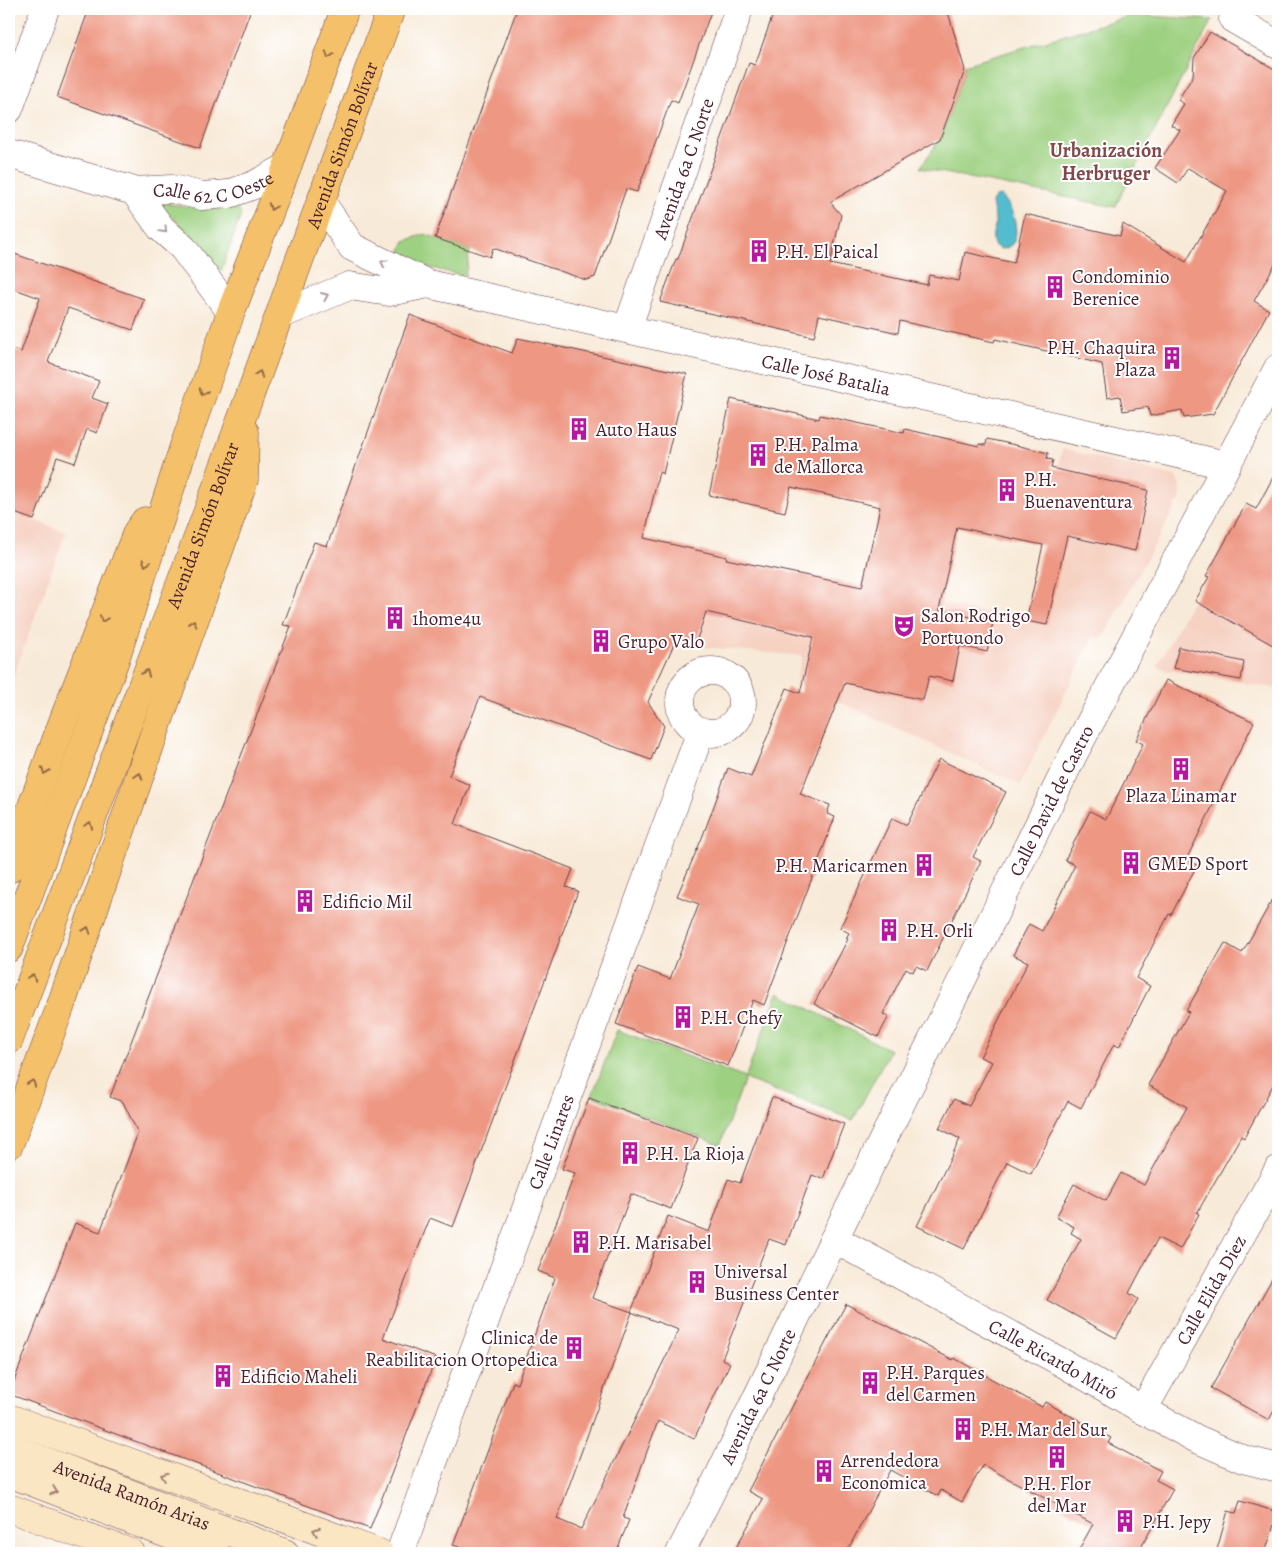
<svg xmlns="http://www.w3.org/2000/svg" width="1287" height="1562" font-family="Alegreya,serif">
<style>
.built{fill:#f6d2c3}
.green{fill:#9dd080;stroke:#747856}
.water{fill:#52bcce;stroke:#4e6e7c}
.building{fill:#ee9783}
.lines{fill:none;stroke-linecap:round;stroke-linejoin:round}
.minor-casing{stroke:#643d45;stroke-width:29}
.secondary-casing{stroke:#643d45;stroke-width:29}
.primary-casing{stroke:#643d45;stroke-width:29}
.minor{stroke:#fff;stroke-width:28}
.secondary{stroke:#fbe6c3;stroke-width:28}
.primary{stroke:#f4c16a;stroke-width:28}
.oneway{stroke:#966847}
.oneway2{stroke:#ae9aa0}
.oneway3{stroke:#a28277}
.labels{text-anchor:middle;stroke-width:4;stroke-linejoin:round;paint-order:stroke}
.street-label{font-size:19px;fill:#4a1f2b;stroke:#fff}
.poi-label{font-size:19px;fill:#4a1f2b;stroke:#fff;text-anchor:start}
.neighbourhood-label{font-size:20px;font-weight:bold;fill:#83494a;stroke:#fff}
</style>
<rect width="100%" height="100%" fill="#fff"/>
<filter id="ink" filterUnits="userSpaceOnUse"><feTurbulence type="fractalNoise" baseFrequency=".02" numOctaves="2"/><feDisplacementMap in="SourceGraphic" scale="10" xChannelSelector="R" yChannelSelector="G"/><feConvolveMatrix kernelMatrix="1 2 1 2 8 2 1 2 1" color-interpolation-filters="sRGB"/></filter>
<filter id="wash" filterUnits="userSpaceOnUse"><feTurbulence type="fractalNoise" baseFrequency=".0096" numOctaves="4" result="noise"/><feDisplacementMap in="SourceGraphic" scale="20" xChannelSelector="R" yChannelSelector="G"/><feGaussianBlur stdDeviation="1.12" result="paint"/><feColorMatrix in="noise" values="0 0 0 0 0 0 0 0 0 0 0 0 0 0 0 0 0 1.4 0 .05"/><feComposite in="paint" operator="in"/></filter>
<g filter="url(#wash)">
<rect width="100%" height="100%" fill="#f8ead8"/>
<path class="built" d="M1062 449 1176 477 1181 488 1180 499 1103 638 1093 637 1020 785 796 682 802 656 694 646 727 557 1024 621Z
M9 511 66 532 9 688Z
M1206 576 1278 616V689L1166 670 1157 666Z"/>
<path class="green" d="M1146 11 1148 16 1212 20 1115 207 920 168 940 139 965 70 964 65Z
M158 201C183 208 211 209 238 209L241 215 221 271 216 272 177 221 156 204Z
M425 234 470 250 465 276 415 264 403 257 401 250 405 241Z
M778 993 890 1050 853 1120 745 1079 720 1145 592 1096 617 1030 745 1078Z"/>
<path class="water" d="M1001 196C1011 202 1020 231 1014 241 1011 247 1006 248 1001 249L994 245C990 232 996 231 995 219 995 213 992 208 992 202L996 197Z"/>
<g id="blocks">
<path class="building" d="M89 9H251L200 148 57 97Z
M517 9H712L678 103 671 100 637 192 626 189 595 277 586 280 493 248 490 257 435 238Z
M775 9H947L965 70 940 139 830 202 841 215 830 264 927 285 929 275 959 281 965 252 1014 263 1025 214 1120 236 1123 224 1186 262 1227 191 1188 168 1178 183 1155 168 1180 130 1171 125 1184 104 1178 100 1193 76 1194 58 1210 32 1278 71V259L1254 301 1269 310 1213 414 1184 418 1182 410 1150 416 1148 407 1123 411 1120 396 1107 398 1102 364 995 339 994 342 900 321 898 333 819 315 814 337 660 302 676 259H678L749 63 755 65Z
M9 252 144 299 133 330 68 308 48 362 99 381 92 398 108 404 97 433 87 429 75 463 57 457 34 520 9 511V348L21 352 40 298 9 287Z
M410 315 512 353 518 338 687 374 663 474 659 472 644 538 727 557 726 559 862 587 880 507 791 487 785 512 709 495 731 399 819 419 820 415 904 433 905 429 979 446V444L986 445 987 439 1020 446 1048 453 1047 459 1053 460 1051 468 1148 490 1135 551 1067 536 1047 625 1026 621 1043 545 957 527 939 610 993 622 987 652 960 646 953 681 929 676 923 700 845 683 800 794 830 805 827 814 835 817 764 1005 753 1000 728 1066 616 1024 638 967 670 979 699 904 677 896 702 838 728 768 751 777 787 688 800 693 813 637 706 612 697 639 674 644 648 702 664 726 651 760 480 697 449 776 470 785 455 824 573 869 566 887 578 891 453 1227 430 1218 383 1338 436 1358 370 1529 9 1394 75 1223 100 1232 138 1133 123 1102 110 1097 291 626 283 625 314 542 327 546Z
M1278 468V648L1195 601 1209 577 1206 576 1246 504 1256 509Z
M1179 647 1244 662 1241 680 1173 668Z
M1166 680 1254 722 1186 860 1197 865 1171 915 1169 914 1136 978 1150 986 1119 1047 1114 1044 1081 1108 1068 1101 1031 1174 1007 1162 964 1249 917 1226 960 1139 939 1128 954 1099 969 1106 992 1062 980 1057 1028 962 1013 955 1029 924 1042 931 1075 865 1065 860 1090 811 1106 819 1143 744 1136 740Z
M939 759 1006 792 973 857 981 861 927 971 916 966 913 972 906 968 883 1014 889 1016 878 1037 814 1004 848 939 846 938 849 933 840 928 892 818 907 825Z
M1278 890V1076L1244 1138 1241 1136 1197 1213 1199 1214 1180 1249 1158 1238 1129 1293 1138 1299 1116 1338 1047 1300 1081 1239 1071 1233 1074 1227 1056 1217 1074 1184 1106 1201 1121 1173 1144 1185 1187 1107 1148 1085 1189 1012 1186 1011 1225 943 1242 953Z
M772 1097 844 1124 823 1179 812 1175 786 1245 769 1239 722 1359 730 1363 694 1439 658 1421 623 1518 629 1520 616 1553H477L453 1545 513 1382 517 1384 555 1278 538 1271 575 1173 562 1169 589 1098 698 1138 671 1209 631 1194 592 1298 632 1312 557 1519 581 1529 679 1330 631 1312 668 1216 709 1232 728 1179 740 1183Z
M1278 1268V1403L1269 1420 1211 1388Z
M846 1304 953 1360 954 1358 1042 1407 1045 1402 1111 1438 1108 1443 1161 1471 1156 1480 1173 1489 1138 1553H1077L1093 1524 983 1465 962 1502 941 1490 938 1496 890 1470 846 1553H733L763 1499 748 1491Z
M1240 1501 1278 1512 1265 1553H1216L1228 1511 1236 1513Z"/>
</g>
</g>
<g filter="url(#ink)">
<use href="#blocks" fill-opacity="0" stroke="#643d45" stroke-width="1"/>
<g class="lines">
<defs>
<g id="minor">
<path d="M1233 19 1278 45"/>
<path d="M9 109 45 9"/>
<path id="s1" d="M9 154 134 191 172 189 202 196 229 194 254 185 287 167"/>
<path d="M134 191 161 228 183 248 231 312"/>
<path id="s2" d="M322 203 352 247 428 284 1226 465"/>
<path d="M280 315 349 286 389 292 428 284"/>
<path id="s3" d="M627 329 739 9"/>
<circle cx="711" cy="702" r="31"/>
<path id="s4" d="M834 1239 1061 1362 1143 1410 1197 1439 1243 1459 1278 1468"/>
<path id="s5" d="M1143 1410 1278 1170"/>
<path id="s6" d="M400 1553 701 731"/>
<path id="s7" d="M680 1553 712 1490 834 1239 1073 755 1278 368"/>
</g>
<g id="secondary">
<path d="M9 1418 379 1553"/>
<path id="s8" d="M9 1447 285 1553"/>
<path d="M9 1473 216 1553"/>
<path d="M9 1508 131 1553"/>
</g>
<g id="primary">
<path d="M9 869 63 721 137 532 145 521"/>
<path d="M9 948 114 663 184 446 231 312 287 167 345 9"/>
<path id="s9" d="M9 1040 207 513 391 9"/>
<path d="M9 1145 60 1008 152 740 244 480 245 432"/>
</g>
</defs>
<use href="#minor" class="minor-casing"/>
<use href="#secondary" class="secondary-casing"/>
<use href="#primary" class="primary-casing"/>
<use href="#minor" class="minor"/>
<use href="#secondary" class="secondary"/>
<use href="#primary" class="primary"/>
</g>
<defs><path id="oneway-chevron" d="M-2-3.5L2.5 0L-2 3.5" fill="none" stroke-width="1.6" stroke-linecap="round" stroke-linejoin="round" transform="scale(1.25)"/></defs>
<g class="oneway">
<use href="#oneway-chevron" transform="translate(329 55) rotate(110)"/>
<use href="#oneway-chevron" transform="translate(272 207) rotate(111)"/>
<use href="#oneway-chevron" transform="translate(259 374) rotate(-70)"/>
<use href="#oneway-chevron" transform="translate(203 392) rotate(110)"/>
<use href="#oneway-chevron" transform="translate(146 563) rotate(108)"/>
<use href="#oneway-chevron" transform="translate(103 619) rotate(111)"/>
<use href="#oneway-chevron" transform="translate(193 623) rotate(-71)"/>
<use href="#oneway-chevron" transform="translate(146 673) rotate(-69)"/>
<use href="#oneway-chevron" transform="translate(45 771) rotate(110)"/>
<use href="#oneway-chevron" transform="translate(139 776) rotate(-71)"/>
<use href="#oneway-chevron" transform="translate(89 825) rotate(-69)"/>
<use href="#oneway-chevron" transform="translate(87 930) rotate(-71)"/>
<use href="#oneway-chevron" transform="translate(32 977) rotate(-69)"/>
<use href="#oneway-chevron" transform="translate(32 1083) rotate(-70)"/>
</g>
<g class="oneway2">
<use href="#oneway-chevron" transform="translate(164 230) rotate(46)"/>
<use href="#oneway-chevron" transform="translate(384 263) rotate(-154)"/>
<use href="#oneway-chevron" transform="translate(325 296) rotate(-23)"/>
</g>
<g class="oneway3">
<use href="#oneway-chevron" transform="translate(164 1476) rotate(-160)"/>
<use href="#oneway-chevron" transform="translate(54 1491) rotate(21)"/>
<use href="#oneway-chevron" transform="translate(316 1531) rotate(-160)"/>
</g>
</g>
<defs>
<symbol id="building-bare" viewBox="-9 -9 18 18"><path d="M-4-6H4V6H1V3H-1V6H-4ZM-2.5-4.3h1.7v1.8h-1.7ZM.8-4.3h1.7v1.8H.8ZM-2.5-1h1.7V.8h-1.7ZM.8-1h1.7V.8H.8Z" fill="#b5179e" stroke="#fff" stroke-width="2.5" paint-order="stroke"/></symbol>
<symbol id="theatre-bare" viewBox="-9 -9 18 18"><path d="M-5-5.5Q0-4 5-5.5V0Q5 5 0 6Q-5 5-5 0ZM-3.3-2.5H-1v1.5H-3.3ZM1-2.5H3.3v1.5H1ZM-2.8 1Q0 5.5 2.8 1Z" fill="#b5179e" stroke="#fff" stroke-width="2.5" paint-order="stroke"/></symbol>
</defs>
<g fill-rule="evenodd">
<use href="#building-bare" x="743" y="235" width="32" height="32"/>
<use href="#building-bare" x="1039" y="271" width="32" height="32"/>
<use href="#building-bare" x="1156" y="342" width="32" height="32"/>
<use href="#building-bare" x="563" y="413" width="32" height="32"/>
<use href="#building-bare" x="742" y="439" width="32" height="32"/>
<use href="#building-bare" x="991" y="474" width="32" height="32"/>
<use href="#building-bare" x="379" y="602" width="32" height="32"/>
<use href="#theatre-bare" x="888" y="610" width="32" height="32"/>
<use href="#building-bare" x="585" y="625" width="32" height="32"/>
<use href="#building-bare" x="1165" y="753" width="32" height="32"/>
<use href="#building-bare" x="1115" y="847" width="32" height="32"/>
<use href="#building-bare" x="908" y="849" width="32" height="32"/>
<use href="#building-bare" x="289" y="885" width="32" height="32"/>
<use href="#building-bare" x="873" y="914" width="32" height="32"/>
<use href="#building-bare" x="667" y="1001" width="32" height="32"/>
<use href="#building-bare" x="614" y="1137" width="32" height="32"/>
<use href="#building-bare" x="565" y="1226" width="32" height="32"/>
<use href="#building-bare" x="681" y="1266" width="32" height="32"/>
<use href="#building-bare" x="558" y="1332" width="32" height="32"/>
<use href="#building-bare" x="207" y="1360" width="32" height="32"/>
<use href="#building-bare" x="854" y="1367" width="32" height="32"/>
<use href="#building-bare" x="947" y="1413" width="32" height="32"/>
<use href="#building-bare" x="1041" y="1441" width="32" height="32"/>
<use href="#building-bare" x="808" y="1455" width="32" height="32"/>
<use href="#building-bare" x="1109" y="1505" width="32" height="32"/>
</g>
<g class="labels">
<g class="street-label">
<text dy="7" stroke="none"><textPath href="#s9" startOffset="955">Avenida Simón Bolívar</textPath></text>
<text dy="7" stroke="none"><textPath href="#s3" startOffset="170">Avenida 6a C Norte</textPath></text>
<text dy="7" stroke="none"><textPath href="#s1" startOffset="211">Calle 62 C Oeste</textPath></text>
<text dy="7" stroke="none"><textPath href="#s2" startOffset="546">Calle José Batalia</textPath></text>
<text dy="7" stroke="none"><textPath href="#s9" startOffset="550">Avenida Simón Bolívar</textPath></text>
<text dy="7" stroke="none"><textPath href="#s7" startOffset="839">Calle David de Castro</textPath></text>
<text dy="7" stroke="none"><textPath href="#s6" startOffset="438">Calle Linares</textPath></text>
<text dy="7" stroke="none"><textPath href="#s5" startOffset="138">Calle Elida Diez</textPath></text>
<text dy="7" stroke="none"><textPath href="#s4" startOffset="250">Calle Ricardo Miró</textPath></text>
<text dy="7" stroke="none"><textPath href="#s7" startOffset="175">Avenida 6a C Norte</textPath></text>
<text dy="7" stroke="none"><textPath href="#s8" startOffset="132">Avenida Ramón Arias</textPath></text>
</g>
<g class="poi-label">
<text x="776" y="258">P.H. El Paical</text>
<text x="1072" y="283">Condominio<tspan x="1072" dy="22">Berenice</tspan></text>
<text x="1156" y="354" text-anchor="end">P.H. Chaquira<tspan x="1156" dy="22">Plaza</tspan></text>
<text x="596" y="436">Auto Haus</text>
<text x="774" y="451">P.H. Palma<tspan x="774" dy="22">de Mallorca</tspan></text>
<text x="1024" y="486">P.H.<tspan x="1024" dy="22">Buenaventura</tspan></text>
<text x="921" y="622">Salon Rodrigo<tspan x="921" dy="22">Portuondo</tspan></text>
<text x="412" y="625">1home4u</text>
<text x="618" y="648">Grupo Valo</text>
<text x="1181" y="802" text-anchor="middle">Plaza Linamar</text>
<text x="1148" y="870">GMED Sport</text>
<text x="908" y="872" text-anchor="end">P.H. Maricarmen</text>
<text x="322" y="908">Edificio Mil</text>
<text x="906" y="937">P.H. Orli</text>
<text x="700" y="1024">P.H. Chefy</text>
<text x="646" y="1160">P.H. La Rioja</text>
<text x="598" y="1249">P.H. Marisabel</text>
<text x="714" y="1278">Universal<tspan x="714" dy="22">Business Center</tspan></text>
<text x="558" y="1344" text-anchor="end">Clinica de<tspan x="558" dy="22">Reabilitacion Ortopedica</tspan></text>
<text x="886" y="1379">P.H. Parques<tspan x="886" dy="22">del Carmen</tspan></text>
<text x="240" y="1383">Edificio Maheli</text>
<text x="980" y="1436">P.H. Mar del Sur</text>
<text x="841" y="1467">Arrendedora<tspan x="841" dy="22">Economica</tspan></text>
<text x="1057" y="1490" text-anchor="middle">P.H. Flor<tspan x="1057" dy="22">del Mar</tspan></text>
<text x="1142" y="1528">P.H. Jepy</text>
</g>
<g class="neighbourhood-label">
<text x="1106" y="157">Urbanización<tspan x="1106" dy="23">Herbruger</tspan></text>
</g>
</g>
<rect width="1287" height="1562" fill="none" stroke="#fff" stroke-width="30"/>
</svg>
